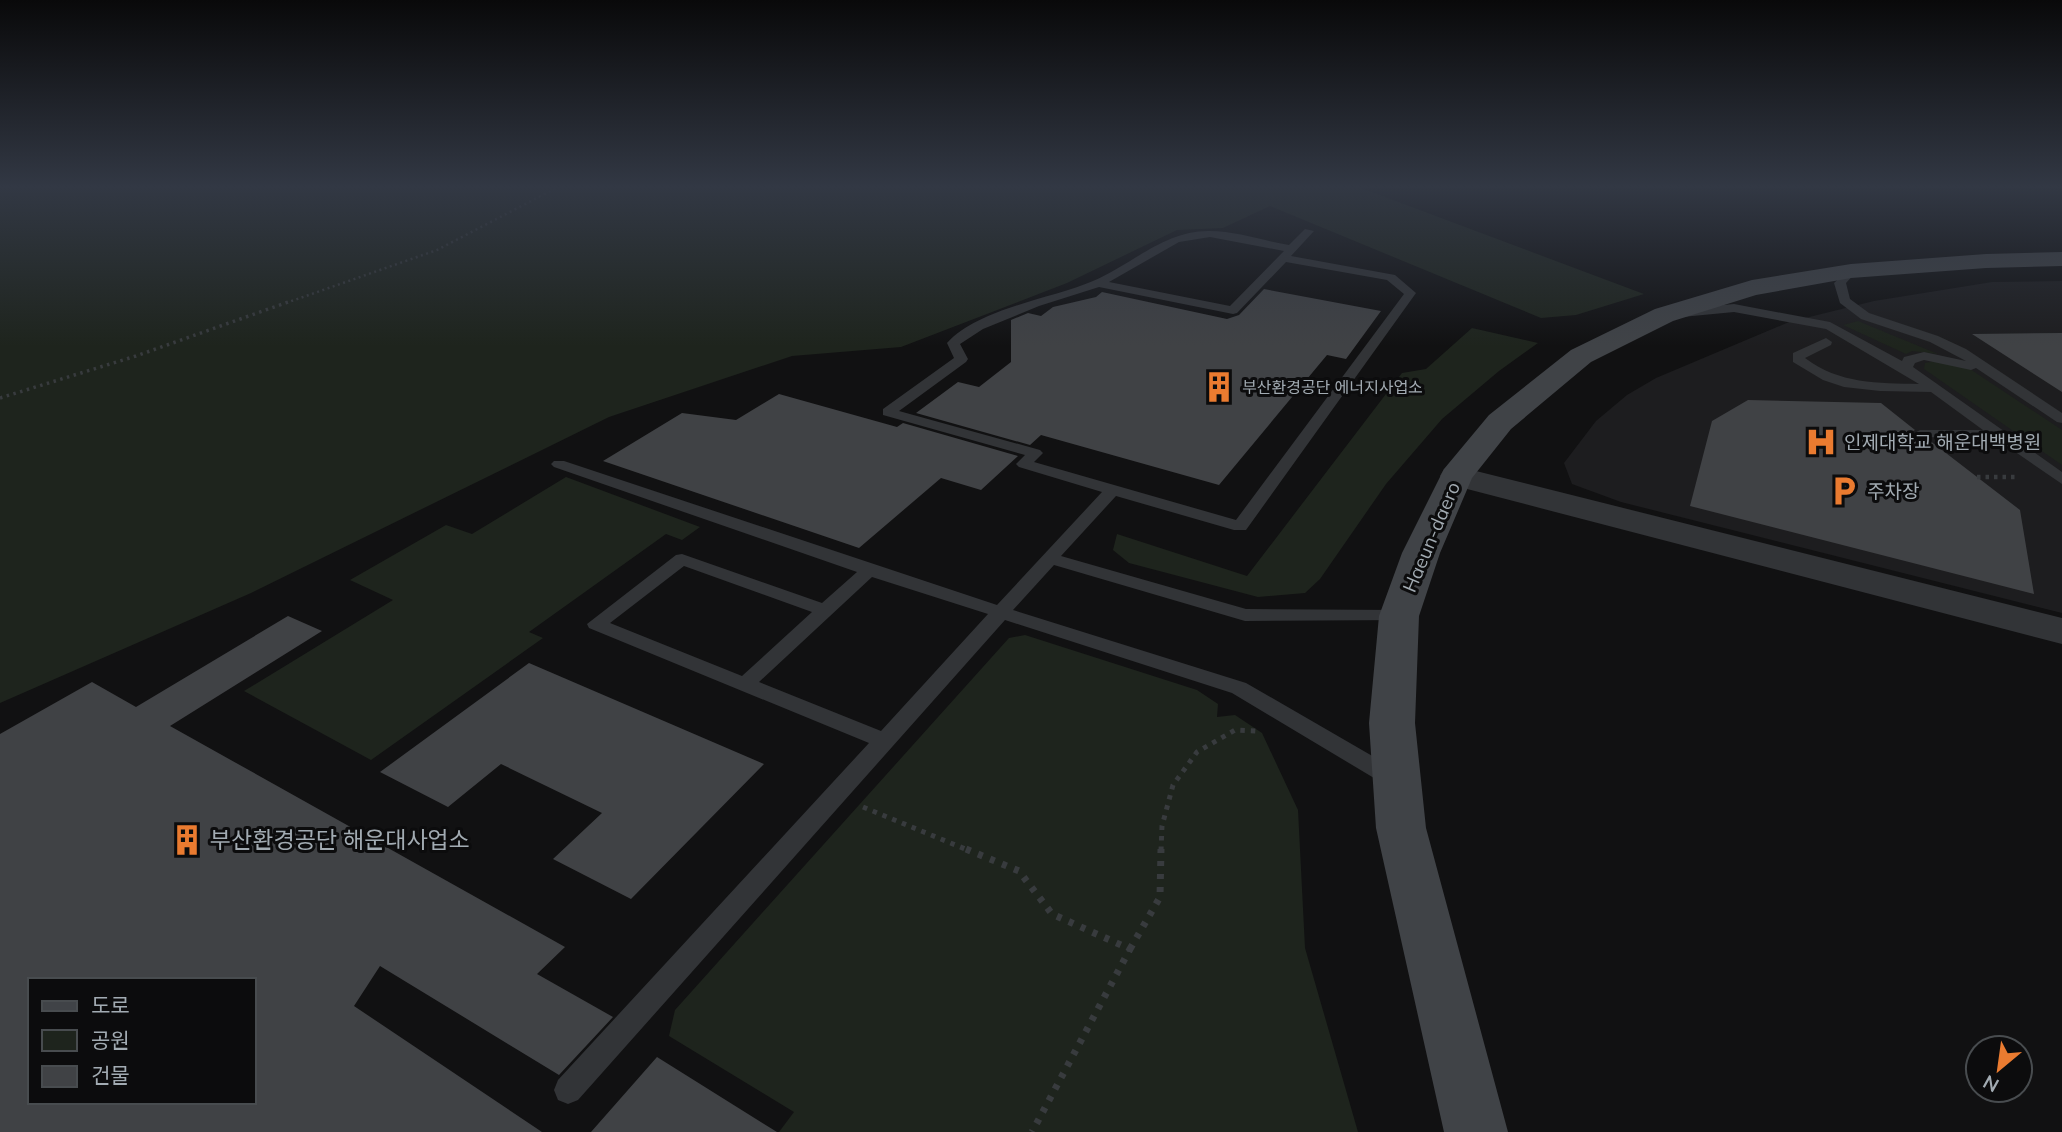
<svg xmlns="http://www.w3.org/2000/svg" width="2062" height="1132" font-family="Mulish,'Noto Sans KR',sans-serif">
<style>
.built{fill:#1d1d1f}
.green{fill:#1e241d}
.building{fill:#404245;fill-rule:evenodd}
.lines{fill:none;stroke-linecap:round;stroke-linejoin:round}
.path-far4{stroke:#383b3e;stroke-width:2.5;stroke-dasharray:2 3.5;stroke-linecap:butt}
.path-far3{stroke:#383b3e;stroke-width:3.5;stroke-dasharray:2.5 4.5;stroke-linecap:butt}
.path-far2{stroke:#383b3e;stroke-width:4.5;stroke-dasharray:3.5 5;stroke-linecap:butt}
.path-far1{stroke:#383b3e;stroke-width:5;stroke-dasharray:4.5 6;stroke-linecap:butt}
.path{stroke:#383b3e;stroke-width:7;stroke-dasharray:5 8;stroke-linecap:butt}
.lane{fill:#323437;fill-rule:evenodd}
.street{fill:#323437;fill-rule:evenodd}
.secondary{fill:#404347;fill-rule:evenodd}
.labels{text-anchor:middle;stroke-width:6;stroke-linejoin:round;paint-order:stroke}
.far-poi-label{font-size:16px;fill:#a2abb2;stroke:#0c0c0d;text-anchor:start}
.poi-label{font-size:19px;fill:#a2abb2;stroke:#0c0c0d;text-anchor:start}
.street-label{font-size:19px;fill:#a2abb2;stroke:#0c0c0d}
.near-poi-label{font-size:23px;fill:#a2abb2;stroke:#0c0c0d;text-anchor:start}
</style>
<rect width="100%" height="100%" fill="#111112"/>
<path class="built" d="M2062 281V613L1621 502 1572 484 1564 463 1596 421 1627 395 1656 378 1789 322 1874 301 1992 282Z"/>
<path class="green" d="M0 188H1361L1644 294 1576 315 1541 318 1270 206 1223 228 1177 230 1067 283 901 347 792 356 609 417 251 593 0 703Z
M1858 321 1938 354 1912 351 1906 354 1843 325Z
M1472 328 1538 343 1499 371 1442 419 1386 484 1320 579 1305 593 1258 597 1129 563 1113 550 1117 534 1247 576 1402 373 1426 369Z
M1935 361 1970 369 2062 430V465L1924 369 1925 363Z
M566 477 700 527 682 540 666 534 529 632 543 638 371 760 244 691 393 600 350 580 446 525 472 534Z
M1025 635 1197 690 1218 704 1217 717 1235 715 1262 733 1298 810 1305 948 1358 1132H779L794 1112 669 1036 675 1010 1009 638Z"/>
<path class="building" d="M1264 289 1381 311 1346 359 1327 355 1219 485 1041 435 1030 445 916 413 958 382 979 387 1011 362V320L1028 313 1041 316 1053 307 1096 297 1102 292 1227 319 1239 315Z
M2062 333V392L1972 334Z
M779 394 897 427 903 423 1018 456 981 490 941 478 859 548 603 461 682 413 736 420Z
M1748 400 1881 403 1915 430 1910 433 1913 438 1929 440 2020 510 2034 594 1690 506 1712 421Z
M288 616 322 631 170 726 565 947 537 974 613 1017 559 1075 380 966 354 1006 542 1132H0V734L92 682 136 707ZM30 980H254V1102H30Z
M529 663 764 764 631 899 553 859 602 813 501 764 448 807 380 772Z
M657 1057 777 1132H591Z"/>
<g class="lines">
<path class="path-far4" d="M286 303 437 250 556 188"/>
<path class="path-far3" d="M0 398 136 356 291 301"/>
<path class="path-far2" d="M1977 477H2016"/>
<path class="path-far1" d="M863 807 970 851
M1161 851 1162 826 1173 785 1197 752 1235 730 1256 731"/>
<path class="path" d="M966 849 1019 871 1052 914 1130 949 1032 1132
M1130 949 1160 897 1161 849"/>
<path class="lane" d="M1305 229 1314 231 1291 256 1395 275 1416 293 1246 530H1234L1116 496 1061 556 1246 609 1399 610 1408 616 1406 620 1245 621 1054 565 1013 610 1246 683 1400 772 1403 778 1400 784 1392 786 1384 784 1232 693 1005 620 578 1100 568 1104 558 1100 554 1090 558 1080 869 743 589 628 587 624 676 555 682 554 822 603 857 572 554 467 551 464 554 461H564L997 605 1102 492 1019 467 1016 464 1025 455 883 415V409L954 358 947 343C979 308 1051 299 1093 281 1133 264 1165 230 1210 231 1236 231 1264 241 1289 245ZM1210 237 1284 251 1230 306 1109 282 1179 242ZM1286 262 1387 280 1404 294 1236 520 1034 462 1043 453 1040 450 899 411 966 362 968 359 960 344 983 329 1039 306 1099 287 1233 314 1237 313ZM684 566 812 612 742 676 610 623ZM872 577 988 614 881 731 759 682Z
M1851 268 1857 271 1846 283 1850 299 1869 313 1938 336 1966 349 2062 413V423L2057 422 1976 368 1971 370 1924 360 1915 363 1913 367 2062 472V484L1995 438 1915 437 1913 434 1920 430H1983L1931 392 1880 391 1844 387 1823 380 1793 362V353L1826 338 1832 342 1831 345 1805 358C1839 384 1878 383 1919 384L1826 329 1734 312 1682 317 1676 313 1682 309 1734 304 1830 322 1902 361 1904 357 1924 352 1966 361 1930 342 1861 319 1840 303 1834 283Z"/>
<path class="street" d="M1456 466 2062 618V644L1444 483 1440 476 1444 469Z"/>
<path class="secondary" d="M2062 252V266L1986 268 1851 278 1756 295 1673 321 1591 362 1511 429 1472 478 1440 553 1419 616 1415 723 1426 828 1508 1132H1444L1376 828 1369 723 1379 616 1402 553 1444 469 1489 415 1571 350 1655 309 1752 280 1851 264 1986 254Z"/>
</g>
<linearGradient id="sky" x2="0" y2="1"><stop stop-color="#09090a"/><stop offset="0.54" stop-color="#323844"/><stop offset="1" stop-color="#323844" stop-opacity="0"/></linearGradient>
<rect width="2062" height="346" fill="url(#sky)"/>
<defs>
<symbol id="building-bare" viewBox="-9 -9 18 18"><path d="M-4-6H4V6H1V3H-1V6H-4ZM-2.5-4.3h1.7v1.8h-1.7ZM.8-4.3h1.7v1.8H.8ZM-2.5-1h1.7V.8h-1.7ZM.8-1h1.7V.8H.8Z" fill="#ea7b30" stroke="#0c0c0d" stroke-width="2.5" paint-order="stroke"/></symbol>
<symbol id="hospital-bare" viewBox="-9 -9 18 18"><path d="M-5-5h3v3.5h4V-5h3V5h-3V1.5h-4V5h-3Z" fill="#ea7b30" stroke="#0c0c0d" stroke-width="2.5" paint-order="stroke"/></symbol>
<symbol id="parking-bare" viewBox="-9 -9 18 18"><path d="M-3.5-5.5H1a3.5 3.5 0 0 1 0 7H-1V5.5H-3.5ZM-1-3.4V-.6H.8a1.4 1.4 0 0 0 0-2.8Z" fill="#ea7b30" stroke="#0c0c0d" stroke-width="2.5" paint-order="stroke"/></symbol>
</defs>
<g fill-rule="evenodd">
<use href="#building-bare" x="1197" y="365" width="44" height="44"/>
<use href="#hospital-bare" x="1799" y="420" width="44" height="44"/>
<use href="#parking-bare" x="1822" y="469" width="44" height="44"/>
<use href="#building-bare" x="165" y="818" width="44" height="44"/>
</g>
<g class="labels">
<g class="far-poi-label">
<text x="1242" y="393">부산환경공단 에너지사업소</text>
</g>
<g class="poi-label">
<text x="1844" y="449">인제대학교 해운대백병원</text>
<text x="1867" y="498">주차장</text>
</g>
<g class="street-label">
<text transform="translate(1431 537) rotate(-67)" y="7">Haeun-daero</text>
</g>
<g class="near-poi-label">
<text x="210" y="848">부산환경공단 해운대사업소</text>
</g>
</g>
<rect x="28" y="978" width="228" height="126" fill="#0c0c0d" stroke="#484c4f" stroke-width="2"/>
<rect x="42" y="1001" width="35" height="10" fill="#404347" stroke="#484c4f" stroke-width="2"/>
<text x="91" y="1013" font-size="21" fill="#a2abb2">도로</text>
<rect x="42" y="1030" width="35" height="21" fill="#1e241d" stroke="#484c4f" stroke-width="2"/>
<text x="91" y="1048" font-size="21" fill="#a2abb2">공원</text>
<rect x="42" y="1066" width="35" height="21" fill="#404245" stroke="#484c4f" stroke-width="2"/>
<text x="91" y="1083" font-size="21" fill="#a2abb2">건물</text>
<g transform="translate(1999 1069) rotate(209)"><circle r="33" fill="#0c0c0d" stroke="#484c4f" stroke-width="2"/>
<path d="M0-5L12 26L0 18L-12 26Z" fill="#ea7b30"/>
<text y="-10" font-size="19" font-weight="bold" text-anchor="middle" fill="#a2abb2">N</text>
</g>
</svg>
